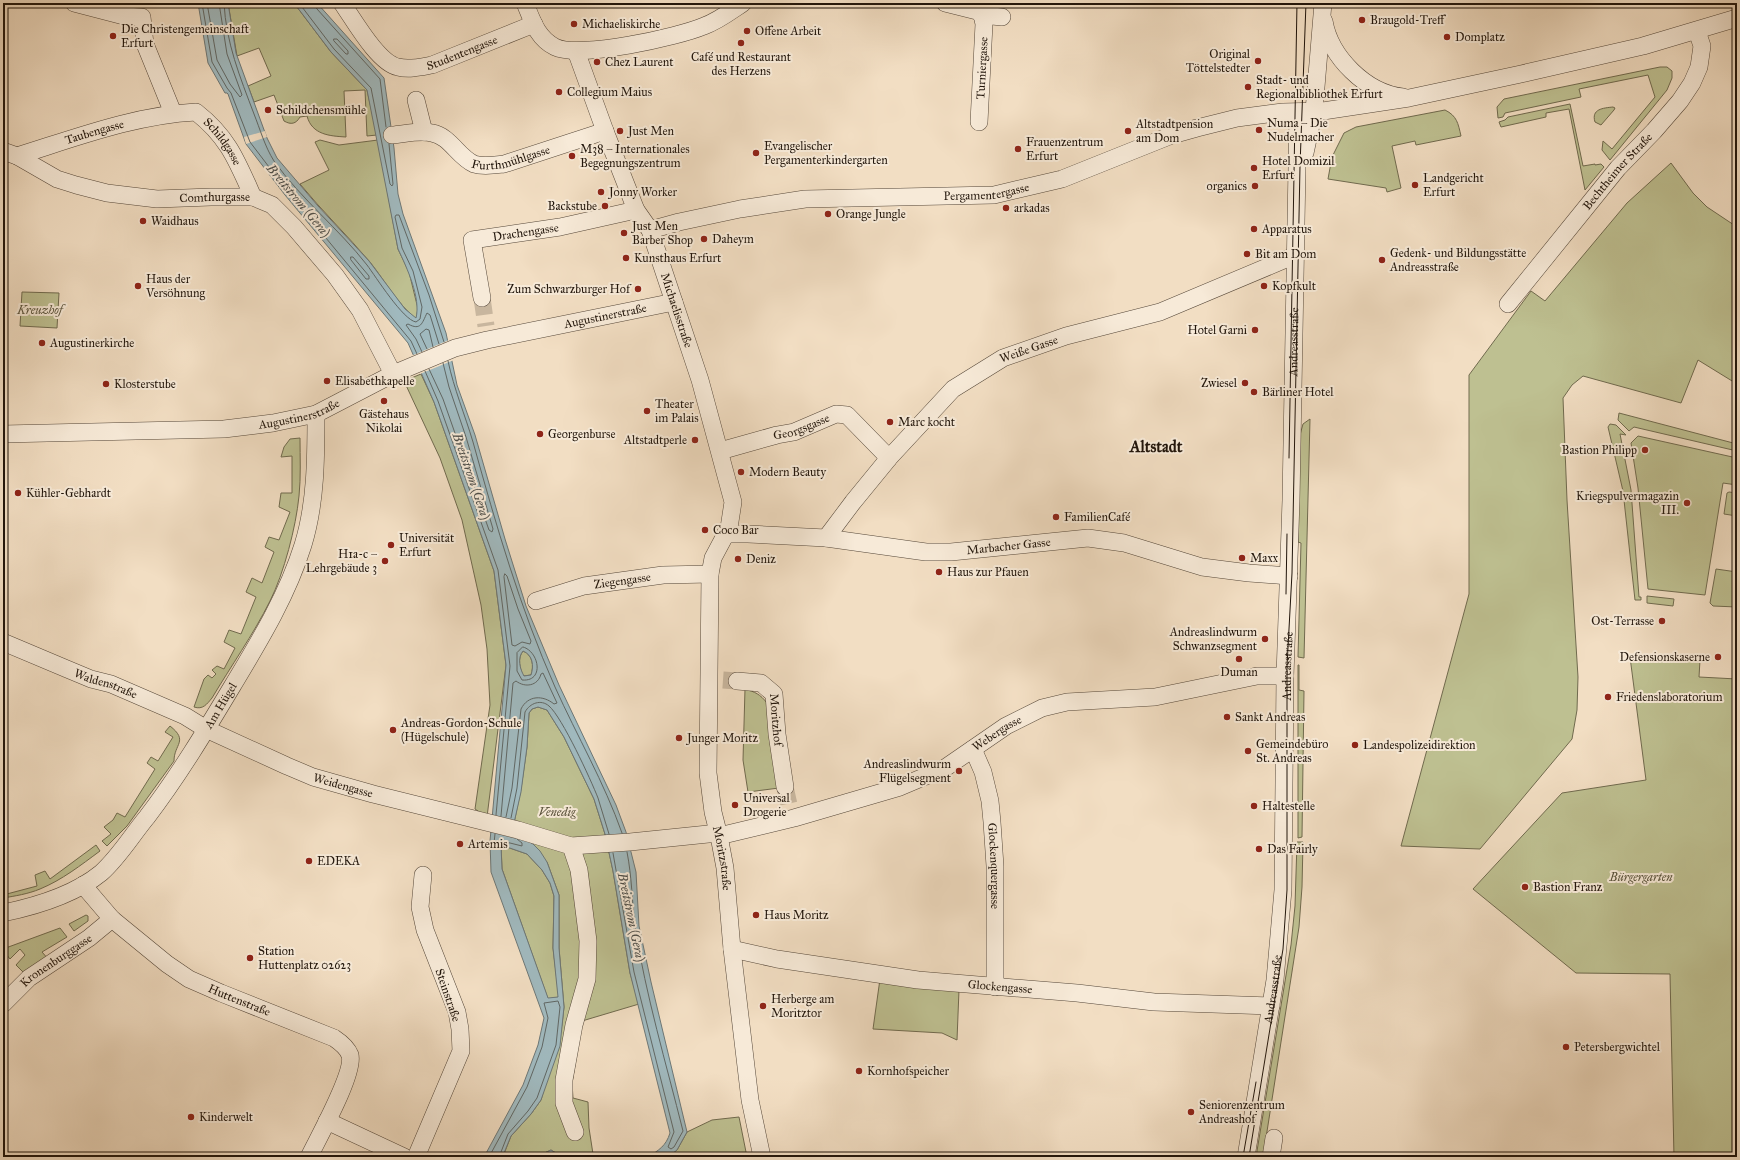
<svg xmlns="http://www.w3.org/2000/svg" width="1740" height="1160" font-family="'IM FELL Great Primer',serif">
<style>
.green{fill:#bec091;stroke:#706a4e}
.water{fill:#a0b9be;stroke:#6d7776;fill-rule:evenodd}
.pier{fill:#f2dec3}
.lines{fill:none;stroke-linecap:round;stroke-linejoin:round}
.shore{stroke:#606764;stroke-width:1}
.minor-tunnel{stroke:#c8b69e;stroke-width:17;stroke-dasharray:17 8;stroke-linecap:butt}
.minor-casing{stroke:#554739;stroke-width:18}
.minor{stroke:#f7ead8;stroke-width:17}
.tram{stroke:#21150b;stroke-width:1}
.poi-dot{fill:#8f2418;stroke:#f7ead8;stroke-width:1.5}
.labels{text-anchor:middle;stroke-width:4;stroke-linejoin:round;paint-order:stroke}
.poi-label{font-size:12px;fill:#21150b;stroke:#f7ead8;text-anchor:start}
.street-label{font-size:12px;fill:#21150b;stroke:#f7ead8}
.park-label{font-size:12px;font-style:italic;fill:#58513a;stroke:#f7ead8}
.water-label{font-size:13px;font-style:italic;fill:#4d4e4a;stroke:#f7ead8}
.district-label{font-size:16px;font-weight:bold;fill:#21150b;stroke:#f7ead8}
</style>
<rect width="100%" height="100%" fill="#f2dec3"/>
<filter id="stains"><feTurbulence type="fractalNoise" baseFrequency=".005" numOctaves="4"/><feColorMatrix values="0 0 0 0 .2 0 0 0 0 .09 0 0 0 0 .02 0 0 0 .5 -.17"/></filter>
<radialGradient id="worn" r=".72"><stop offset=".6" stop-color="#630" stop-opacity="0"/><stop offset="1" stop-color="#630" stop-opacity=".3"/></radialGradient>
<path class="green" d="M228 3H294L331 52 367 90 377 135 367 136 365 90 344 91 346 137C330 136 312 135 307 116L300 117C296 124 291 125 284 121L274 95 254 102 248 86 271 76 259 48 237 56Z
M1660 67H1667L1672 71V78L1667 90 1610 160 1602 150 1603 141 1612 149 1655 97 1648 75 1579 89 1581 97 1505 113 1503 117 1498 118 1497 107 1504 99Z
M1570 104 1583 166 1595 164V165L1601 164 1604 167 1585 190 1569 109 1546 113V117L1501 127 1499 122 1505 120 1508 117Z
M1613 107 1615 108 1614 110 1601 125 1595 122C1591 109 1603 108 1613 107Z
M1445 110C1457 116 1458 123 1461 136L1416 145 1415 141 1392 146 1401 188 1387 192 1386 188 1328 179 1332 157 1344 133 1356 127Z
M320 140 339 145 378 140 398 249 409 272 418 309 416 319C397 303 385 281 370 262 347 235 322 211 300 184L329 170 315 142Z
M1671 163 1693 193 1707 207 1737 227V384L1698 360 1681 403 1583 376 1572 385 1563 398 1567 500 1578 677 1577 710 1572 739 1480 849 1401 846 1469 594V375L1531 291 1545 301 1627 203Z
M22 292 59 293 57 328 20 326Z
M421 374 434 402 494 571 506 665 487 817 475 809 490 705 487 649 481 605 462 520 440 458 404 381Z
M1619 413 1737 444V451L1634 427 1629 431 1618 420Z
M1310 419 1304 658 1298 657 1301 543 1298 542 1300 435 1303 424Z
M1610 424 1616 425 1626 435 1620 434 1631 490 1639 597H1641V600H1635L1623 491 1608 427Z
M1638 436 1737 458V485L1723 483 1705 595 1648 589 1638 488 1631 443Z
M300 438C300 457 301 477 299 496 296 527 284 573 270 601 253 635 231 666 212 698 207 704 203 710 194 707L204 679 208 675 212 678 216 674 212 670 217 666 224 669 235 648 224 642 229 630 241 634 256 597 246 592 252 578 262 583 274 552 265 547 269 537 279 540 290 512 279 507 281 493H292V456L281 457 284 447 290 439Z
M1729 492 1737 493V516L1724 514 1727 493Z
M1716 569 1737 572V607L1713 606 1710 603Z
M1647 596 1674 599 1673 606 1647 603Z
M523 651C533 655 534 666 531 675L523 676C520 669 517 658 523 651Z
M1630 657 1700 660 1699 677 1737 679V1157H1674L1670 974 1576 973 1473 889 1562 793 1646 780Z
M1298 665H1299V690L1304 691 1302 837 1298 838Z
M745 689C755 692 760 694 767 703L779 788 748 792 743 760Z
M538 707 547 710 564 737 594 799 605 834 613 871 630 973 639 1004 582 1021 572 1083 573 1098 588 1102 589 1128 593 1154 601 1157H562L551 1150 536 1157H510L504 1154 511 1136 531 1114 541 1100 562 1025 564 1007 559 948V895L547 862 517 835 514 823 521 789 527 747 529 713 532 709Z
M170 726C189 741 174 744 174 761L127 826 107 846 102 841 111 834 104 827 113 820 117 813 125 817 155 769 147 763 151 757 158 761 173 737 165 732Z
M1297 842H1303L1302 887 1299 927 1263 1157H1256L1291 945 1295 906Z
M96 845 100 851C81 865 62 880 40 889 28 894 15 896 3 898V895L37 886 35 875 45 871 50 879Z
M501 845 527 854 542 870 550 883 554 896 553 948 559 997 548 999 502 869Z
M86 915 88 916V921L74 931 69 924Z
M60 928 67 937 42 952 49 960 27 976 16 965 25 955 20 949 10 959 6 954 3 955V949Z
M880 979 959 990 957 1040 942 1033 873 1029Z
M739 1117 747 1157H667L677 1150 687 1132 712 1120Z"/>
<path class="water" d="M198 3H228L236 53 267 138 277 158 318 206 369 261 405 309 416 318C421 298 407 268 398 249L367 90 331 52 294 3H317L384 78 394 148 398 194 403 214 446 333 457 385 475 435 505 539 526 606 559 685 616 805 626 832 636 872 639 926 651 982 687 1132 677 1150 668 1157H648C659 1150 666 1146 670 1133L630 973 613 871 605 834 594 799 564 737 547 710 538 707 532 709 529 713 527 747 521 792 514 823 517 835 533 844 540 851 547 862 559 895V948L564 1007 560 1046 541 1100 531 1114 511 1136 504 1153 510 1157H484L523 1085 538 1045 544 1018 491 872 490 841 506 665 494 571 434 402 408 343 285 195 246 144 228 94 227 93H225L208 63ZM523 651C533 655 534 666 531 675L524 676C520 669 517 658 523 651ZM501 845 527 854 542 870 550 883 554 896 553 948 558 997 548 998 502 869Z
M551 1150 562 1157H536Z"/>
<path class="pier" d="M265 131 267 137 246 144 244 137Z
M449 340 454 360 420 374 411 356Z"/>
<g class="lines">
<path class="shore" d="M202 3 212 62 227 88 231 93 250 142 288 192 411 341 417 354
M207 3 217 60 230 84 240 97 242 95 227 54 219 3
M224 3C226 43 240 77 254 114 260 129 265 147 274 161 301 199 339 229 367 265 376 277 403 320 416 322L420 319 422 307 413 271 402 248 395 217 396 215H399L429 295 444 342
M299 3 334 49 371 88 390 184 392 186 393 184 389 144
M314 3 317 9 380 79 386 127
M334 39H337L348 51V54H346L334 41Z
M351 257H353L369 276V279H366L351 260Z
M427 349 420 334 426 329 429 330 433 347
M422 352 416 339 406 325 408 324C421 331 422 323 427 313L430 315 439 344
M448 361C454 389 465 415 473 442 496 525 520 608 555 687 577 736 604 782 622 833
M429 369 443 399 489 530 492 532 493 529 466 437 449 387 443 363
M425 371 438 401 498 570 510 666 496 815
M505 574 507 576 518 609 531 641 530 644 522 642 515 646 512 645 504 577Z
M523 647C539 651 545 682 522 680L517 671V653Z
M501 816 513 683 516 681C525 688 538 686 541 674L543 673 557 703 554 704C543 695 528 695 521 709L512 788 506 817
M511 818 517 788 525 712C530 703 541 699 549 706 562 717 591 780 598 798 602 810 605 822 609 834
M495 834 494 843 495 845 502 841 522 846V843L517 839
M613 853 634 972 674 1132 668 1147 671 1149 674 1147 683 1131C666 1063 646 996 635 927 632 902 632 877 627 852
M489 1157 527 1087 542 1047 548 1018 544 1003 558 1001 560 1007 556 1045 537 1098 528 1111 508 1134 501 1152 502 1157"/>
<path class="minor-tunnel" d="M482 298 486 326
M723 680 737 681
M785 787 790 809"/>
<defs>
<g id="minor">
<path d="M74 3 124 16 142 17 145 44 173 113"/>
<path id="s1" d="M342 3C354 20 378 63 398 67 409 70 421 67 432 65L534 24"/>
<path d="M525 3C532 20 537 38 555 47 579 59 678 37 704 26 718 21 731 11 743 3"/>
<path d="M945 3 977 11 982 15 984 24 979 122"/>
<path d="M982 15 1002 17"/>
<path d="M1324 21C1330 57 1366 93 1403 97"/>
<path id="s2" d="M576 51 605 131 636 210 650 230 700 380 733 502 729 528 713 558 710 574 708 773 713 812 719 836 725 868 732 949 750 1100 762 1157"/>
<path d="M416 100 424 132"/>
<path id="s3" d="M392 135C405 134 420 130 432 133 450 136 458 157 474 164 483 167 495 165 504 164L605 131"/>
<path id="s4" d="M3 151 17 156 57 179 76 185 107 193 157 199 211 197H253L272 205 294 227 335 275 360 310 393 374"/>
<path d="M1305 153 1314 111 1323 3"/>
<path id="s5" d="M17 156C75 138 135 115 196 112 228 137 237 161 253 197"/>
<path id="s6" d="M650 230 679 222 740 209 805 199 994 195 1062 179 1172 135 1197 128 1237 118 1283 112 1323 111 1409 98 1521 74 1643 46 1737 18"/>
<path id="s7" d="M482 298 472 240 560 227 636 210"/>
<path id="s8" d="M1508 304 1618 168 1654 131 1680 101 1692 83 1699 67 1702 46 1697 31"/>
<path id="s9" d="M3 434 224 429 273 423 316 414 393 374 455 348 487 340 674 302"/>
<path id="s10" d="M720 451 777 435 794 432 836 414 847 415 889 458"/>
<path id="s11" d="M725 534H748L826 538 926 552H951L1088 538 1124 543 1202 567 1249 573 1289 576"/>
<path id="s12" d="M826 538 853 502 889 458 953 389 1003 358 1066 336 1160 312 1286 259 1295 257"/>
<path id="s13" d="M536 601 584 586 663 575 710 574"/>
<path id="s14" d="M3 642 67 669 91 679 111 684 185 716 206 729 287 766 313 777 373 794 518 830 571 846 630 842 718 833"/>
<path id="s15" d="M737 681 761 683 774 694 777 734 785 787"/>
<path id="s16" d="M973 749 983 772 990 801 992 822 995 866V987"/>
<path id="s17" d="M719 836 794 818 900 787 945 768 1006 726 1042 708 1067 702 1155 697 1257 676H1285"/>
<path d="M571 846 579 870 588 941 587 979 574 1025 564 1080V1103L575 1132"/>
<path id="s18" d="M83 885 112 919 167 964 189 979 221 993 334 1038C340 1042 347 1047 350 1055 355 1073 318 1138 309 1157"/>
<path id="s19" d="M3 913C37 906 74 895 101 873 119 857 132 835 147 817 179 775 206 730 233 685 260 640 287 596 303 545 316 503 316 457 316 414"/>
<path id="s20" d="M732 949 777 959 918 980 1077 993 1154 1002 1271 1006"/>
<path id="s21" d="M3 1004 29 978 89 938 112 919"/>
<path d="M327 1121 404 1157"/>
<path d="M416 1157 461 1051 460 1029 457 1012 425 930 420 907 423 875"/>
<path id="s22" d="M1246 1157 1275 980 1283 890 1285 676 1291 500 1298 112"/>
<path d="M1271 1157 1274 1138"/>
</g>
</defs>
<use href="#minor" class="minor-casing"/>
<use href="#minor" class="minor"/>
<g class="tram">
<path d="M1289 458 1297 3"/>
<path d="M1286 594 1287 534"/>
<path d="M1243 1157 1256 1082"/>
<path id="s23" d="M1249 1157 1283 949 1287 890V666L1292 573 1300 166 1306 3"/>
</g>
</g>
<g class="poi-dot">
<circle cx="1362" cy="20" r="4"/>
<circle cx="574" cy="24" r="4"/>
<circle cx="747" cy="31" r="4"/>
<circle cx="113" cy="36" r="4"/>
<circle cx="1447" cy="37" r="4"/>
<circle cx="741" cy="43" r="4"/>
<circle cx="1258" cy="61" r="4"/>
<circle cx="597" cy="62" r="4"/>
<circle cx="1248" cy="87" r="4"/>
<circle cx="559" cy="92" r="4"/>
<circle cx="268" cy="110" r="4"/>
<circle cx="1259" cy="130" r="4"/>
<circle cx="620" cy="131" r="4"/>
<circle cx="1128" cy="131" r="4"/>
<circle cx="1018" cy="149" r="4"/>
<circle cx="756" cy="153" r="4"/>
<circle cx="572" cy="156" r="4"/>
<circle cx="1254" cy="168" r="4"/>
<circle cx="1415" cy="185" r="4"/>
<circle cx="1255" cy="186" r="4"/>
<circle cx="601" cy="192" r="4"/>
<circle cx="605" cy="206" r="4"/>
<circle cx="1006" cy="208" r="4"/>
<circle cx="828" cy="214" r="4"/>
<circle cx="143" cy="221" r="4"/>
<circle cx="1254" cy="229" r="4"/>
<circle cx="624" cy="233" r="4"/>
<circle cx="704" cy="239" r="4"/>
<circle cx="1247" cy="254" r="4"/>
<circle cx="626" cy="258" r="4"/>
<circle cx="1382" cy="260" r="4"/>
<circle cx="138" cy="286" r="4"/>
<circle cx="1264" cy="286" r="4"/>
<circle cx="638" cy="289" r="4"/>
<circle cx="1255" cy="330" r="4"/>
<circle cx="42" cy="343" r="4"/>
<circle cx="327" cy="381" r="4"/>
<circle cx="1245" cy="383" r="4"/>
<circle cx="106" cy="384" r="4"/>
<circle cx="1254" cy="392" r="4"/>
<circle cx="384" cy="401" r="4"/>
<circle cx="647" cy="411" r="4"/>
<circle cx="890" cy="422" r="4"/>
<circle cx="540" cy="434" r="4"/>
<circle cx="695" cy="440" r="4"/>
<circle cx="1645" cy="450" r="4"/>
<circle cx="741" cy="472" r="4"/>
<circle cx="18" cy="493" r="4"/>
<circle cx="1687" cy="503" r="4"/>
<circle cx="1056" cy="517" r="4"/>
<circle cx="705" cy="530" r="4"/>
<circle cx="391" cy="545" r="4"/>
<circle cx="1242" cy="558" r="4"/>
<circle cx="738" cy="559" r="4"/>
<circle cx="385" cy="561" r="4"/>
<circle cx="939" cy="572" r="4"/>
<circle cx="1662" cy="621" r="4"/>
<circle cx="1265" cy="639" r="4"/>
<circle cx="1718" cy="657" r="4"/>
<circle cx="1239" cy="659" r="4"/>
<circle cx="1608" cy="697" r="4"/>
<circle cx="1227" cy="717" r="4"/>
<circle cx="393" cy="730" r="4"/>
<circle cx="679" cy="738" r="4"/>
<circle cx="1355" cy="745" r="4"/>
<circle cx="1248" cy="751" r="4"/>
<circle cx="959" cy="771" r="4"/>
<circle cx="735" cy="805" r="4"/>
<circle cx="1254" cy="806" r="4"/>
<circle cx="460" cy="844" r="4"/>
<circle cx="1259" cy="849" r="4"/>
<circle cx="309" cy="861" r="4"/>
<circle cx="1525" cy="887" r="4"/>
<circle cx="756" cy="915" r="4"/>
<circle cx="250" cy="958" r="4"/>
<circle cx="763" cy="1006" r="4"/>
<circle cx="1566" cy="1047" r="4"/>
<circle cx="859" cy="1071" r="4"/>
<circle cx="1191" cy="1112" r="4"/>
<circle cx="191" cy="1117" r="4"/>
</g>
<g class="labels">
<g class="poi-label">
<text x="1370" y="24">Braugold-Treff</text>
<text x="582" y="28">Michaeliskirche</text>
<text x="121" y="33">Die Christengemeinschaft<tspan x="121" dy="14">Erfurt</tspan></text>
<text x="755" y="35">Offene Arbeit</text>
<text x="1455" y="41">Domplatz</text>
<text x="1250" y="58" text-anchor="end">Original<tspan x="1250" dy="14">Töttelstedter</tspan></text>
<text x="741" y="61" text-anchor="middle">Café und Restaurant<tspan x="741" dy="14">des Herzens</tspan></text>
<text x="605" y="66">Chez Laurent</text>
<text x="1256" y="84">Stadt- und<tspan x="1256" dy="14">Regionalbibliothek Erfurt</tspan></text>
<text x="567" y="96">Collegium Maius</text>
<text x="276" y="114">Schildchensmühle</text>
<text x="1267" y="127">Numa – Die<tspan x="1267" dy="14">Nudelmacher</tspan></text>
<text x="1136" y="128">Altstadtpension<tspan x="1136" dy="14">am Dom</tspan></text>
<text x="628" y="135">Just Men</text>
<text x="1026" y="146">Frauenzentrum<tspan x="1026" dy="14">Erfurt</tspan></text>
<text x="764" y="150">Evangelischer<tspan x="764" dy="14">Pergamenterkindergarten</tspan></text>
<text x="580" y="153">M38 – Internationales<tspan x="580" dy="14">Begegnungszentrum</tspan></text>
<text x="1262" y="165">Hotel Domizil<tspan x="1262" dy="14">Erfurt</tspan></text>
<text x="1423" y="182">Landgericht<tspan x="1423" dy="14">Erfurt</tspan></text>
<text x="1247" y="190" text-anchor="end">organics</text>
<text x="609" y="196">Jonny Worker</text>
<text x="597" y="210" text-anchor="end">Backstube</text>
<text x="1014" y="212">arkadas</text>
<text x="836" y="218">Orange Jungle</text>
<text x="151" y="225">Waidhaus</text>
<text x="632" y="230">Just Men<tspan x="632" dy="14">Barber Shop</tspan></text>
<text x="1262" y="233">Apparatus</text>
<text x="712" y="243">Daheym</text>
<text x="1390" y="257">Gedenk- und Bildungsstätte<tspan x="1390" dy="14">Andreasstraße</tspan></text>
<text x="1255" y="258">Bit am Dom</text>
<text x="634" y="262">Kunsthaus Erfurt</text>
<text x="146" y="283">Haus der<tspan x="146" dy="14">Versöhnung</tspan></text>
<text x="1272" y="290">Kopfkult</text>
<text x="630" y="293" text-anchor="end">Zum Schwarzburger Hof</text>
<text x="1247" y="334" text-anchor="end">Hotel Garni</text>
<text x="50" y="347">Augustinerkirche</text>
<text x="335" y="385">Elisabethkapelle</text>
<text x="1237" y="387" text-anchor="end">Zwiesel</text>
<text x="114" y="388">Klosterstube</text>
<text x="1262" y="396">Bärliner Hotel</text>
<text x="655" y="408">Theater<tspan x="655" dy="14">im Palais</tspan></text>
<text x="384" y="418" text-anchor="middle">Gästehaus<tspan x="384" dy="14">Nikolai</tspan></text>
<text x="898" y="426">Marc kocht</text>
<text x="548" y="438">Georgenburse</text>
<text x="687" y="444" text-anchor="end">Altstadtperle</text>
<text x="1637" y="454" text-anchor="end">Bastion Philipp</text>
<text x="749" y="476">Modern Beauty</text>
<text x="26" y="497">Kühler-Gebhardt</text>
<text x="1679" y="500" text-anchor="end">Kriegspulvermagazin<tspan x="1679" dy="14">III.</tspan></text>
<text x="1064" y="521">FamilienCafé</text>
<text x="713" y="534">Coco Bar</text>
<text x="399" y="542">Universität<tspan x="399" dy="14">Erfurt</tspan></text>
<text x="377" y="558" text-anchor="end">H1a-c –<tspan x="377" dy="14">Lehrgebäude 3</tspan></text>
<text x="1250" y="562">Maxx</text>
<text x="746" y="563">Deniz</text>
<text x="947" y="576">Haus zur Pfauen</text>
<text x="1654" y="625" text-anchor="end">Ost-Terrasse</text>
<text x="1257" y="636" text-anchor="end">Andreaslindwurm<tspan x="1257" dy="14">Schwanzsegment</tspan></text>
<text x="1710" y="661" text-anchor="end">Defensionskaserne</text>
<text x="1239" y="676" text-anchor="middle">Duman</text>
<text x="1616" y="701">Friedenslaboratorium</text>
<text x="1235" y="721">Sankt Andreas</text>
<text x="401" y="727">Andreas-Gordon-Schule<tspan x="401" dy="14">(Hügelschule)</tspan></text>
<text x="687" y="742">Junger Moritz</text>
<text x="1256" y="748">Gemeindebüro<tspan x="1256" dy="14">St. Andreas</tspan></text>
<text x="1363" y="749">Landespolizeidirektion</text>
<text x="951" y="768" text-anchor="end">Andreaslindwurm<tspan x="951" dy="14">Flügelsegment</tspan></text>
<text x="743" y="802">Universal<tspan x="743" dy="14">Drogerie</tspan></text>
<text x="1262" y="810">Haltestelle</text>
<text x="468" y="848">Artemis</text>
<text x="1267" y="853">Das Fairly</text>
<text x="317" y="865">EDEKA</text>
<text x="1533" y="891">Bastion Franz</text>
<text x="764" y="919">Haus Moritz</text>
<text x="258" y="955">Station<tspan x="258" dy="14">Huttenplatz 02623</tspan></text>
<text x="771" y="1003">Herberge am<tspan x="771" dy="14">Moritztor</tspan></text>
<text x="1574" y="1051">Petersbergwichtel</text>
<text x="867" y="1075">Kornhofspeicher</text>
<text x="1199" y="1109">Seniorenzentrum<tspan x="1199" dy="14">Andreashof</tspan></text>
<text x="199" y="1121">Kinderwelt</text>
</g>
<g class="street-label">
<text dy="4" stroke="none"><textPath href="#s1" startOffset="153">Studentengasse</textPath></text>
<text transform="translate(982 68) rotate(-87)" y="4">Turniergasse</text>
<text dy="4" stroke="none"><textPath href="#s5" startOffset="81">Taubengasse</textPath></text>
<text dy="4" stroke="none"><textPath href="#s5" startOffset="225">Schildgasse</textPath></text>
<text dy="4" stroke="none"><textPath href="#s3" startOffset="131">Furthmühlgasse</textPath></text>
<text dy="4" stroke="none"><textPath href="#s8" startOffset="172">Bechtheimer Straße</textPath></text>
<text dy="4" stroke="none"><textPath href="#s6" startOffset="340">Pergamentergasse</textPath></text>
<text dy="4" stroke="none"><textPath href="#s4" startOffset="221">Comthurgasse</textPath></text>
<text dy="4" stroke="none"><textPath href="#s7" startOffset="113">Drachengasse</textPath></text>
<text dy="4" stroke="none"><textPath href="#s2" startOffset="279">Michaelisstraße</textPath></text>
<text dy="4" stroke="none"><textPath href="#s9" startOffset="622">Augustinerstraße</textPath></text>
<text dy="4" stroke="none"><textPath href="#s22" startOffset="818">Andreasstraße</textPath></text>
<text dy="4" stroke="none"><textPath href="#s12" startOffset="282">Weiße Gasse</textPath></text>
<text dy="4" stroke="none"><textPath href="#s9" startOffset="298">Augustinerstraße</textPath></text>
<text dy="4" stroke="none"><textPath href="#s10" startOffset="85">Georgsgasse</textPath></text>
<text dy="4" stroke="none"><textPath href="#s11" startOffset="285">Marbacher Gasse</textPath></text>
<text dy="4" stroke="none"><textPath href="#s13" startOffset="89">Ziegengasse</textPath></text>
<text dy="4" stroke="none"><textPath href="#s23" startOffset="494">Andreasstraße</textPath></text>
<text dy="4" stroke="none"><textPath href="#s14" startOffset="111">Waldenstraße</textPath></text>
<text dy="4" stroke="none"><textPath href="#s19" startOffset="313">Am Hügel</textPath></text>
<text dy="4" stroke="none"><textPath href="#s15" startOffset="67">Moritzhof</textPath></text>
<text dy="4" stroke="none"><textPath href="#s17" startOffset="299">Webergasse</textPath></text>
<text dy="4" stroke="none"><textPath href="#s14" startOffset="370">Weidengasse</textPath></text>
<text dy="4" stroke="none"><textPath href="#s2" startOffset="841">Moritzstraße</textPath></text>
<text dy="4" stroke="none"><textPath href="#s16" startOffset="120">Glockenquergasse</textPath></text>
<text dy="4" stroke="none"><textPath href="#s21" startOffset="69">Kronenburggasse</textPath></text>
<text dy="4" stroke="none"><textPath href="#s20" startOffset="271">Glockengasse</textPath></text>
<text dy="4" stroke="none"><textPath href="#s22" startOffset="170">Andreasstraße</textPath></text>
<text transform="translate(448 995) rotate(71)" y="4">Steinstraße</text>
<text dy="4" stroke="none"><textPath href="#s18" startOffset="197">Huttenstraße</textPath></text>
</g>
<g class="park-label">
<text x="40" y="314">Kreuzhof</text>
<text x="557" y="816">Venedig</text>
<text x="1641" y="881">Bürgergarten</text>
</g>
<g class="water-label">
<text transform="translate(299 200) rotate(50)" y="5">Breitstrom (Gera)</text>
<text transform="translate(472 476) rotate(71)" y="5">Breitstrom (Gera)</text>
<text transform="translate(632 917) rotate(78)" y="5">Breitstrom (Gera)</text>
</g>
<g class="district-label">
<text x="1156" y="452">Altstadt</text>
</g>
</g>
<rect width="1740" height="1160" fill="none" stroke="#f2dec3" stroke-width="16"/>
<rect x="4" y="4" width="1732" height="1152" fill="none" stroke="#21150b" stroke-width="2"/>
<rect x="8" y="8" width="1724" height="1144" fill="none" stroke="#21150b"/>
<rect width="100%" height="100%" filter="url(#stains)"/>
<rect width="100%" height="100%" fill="url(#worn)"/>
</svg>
